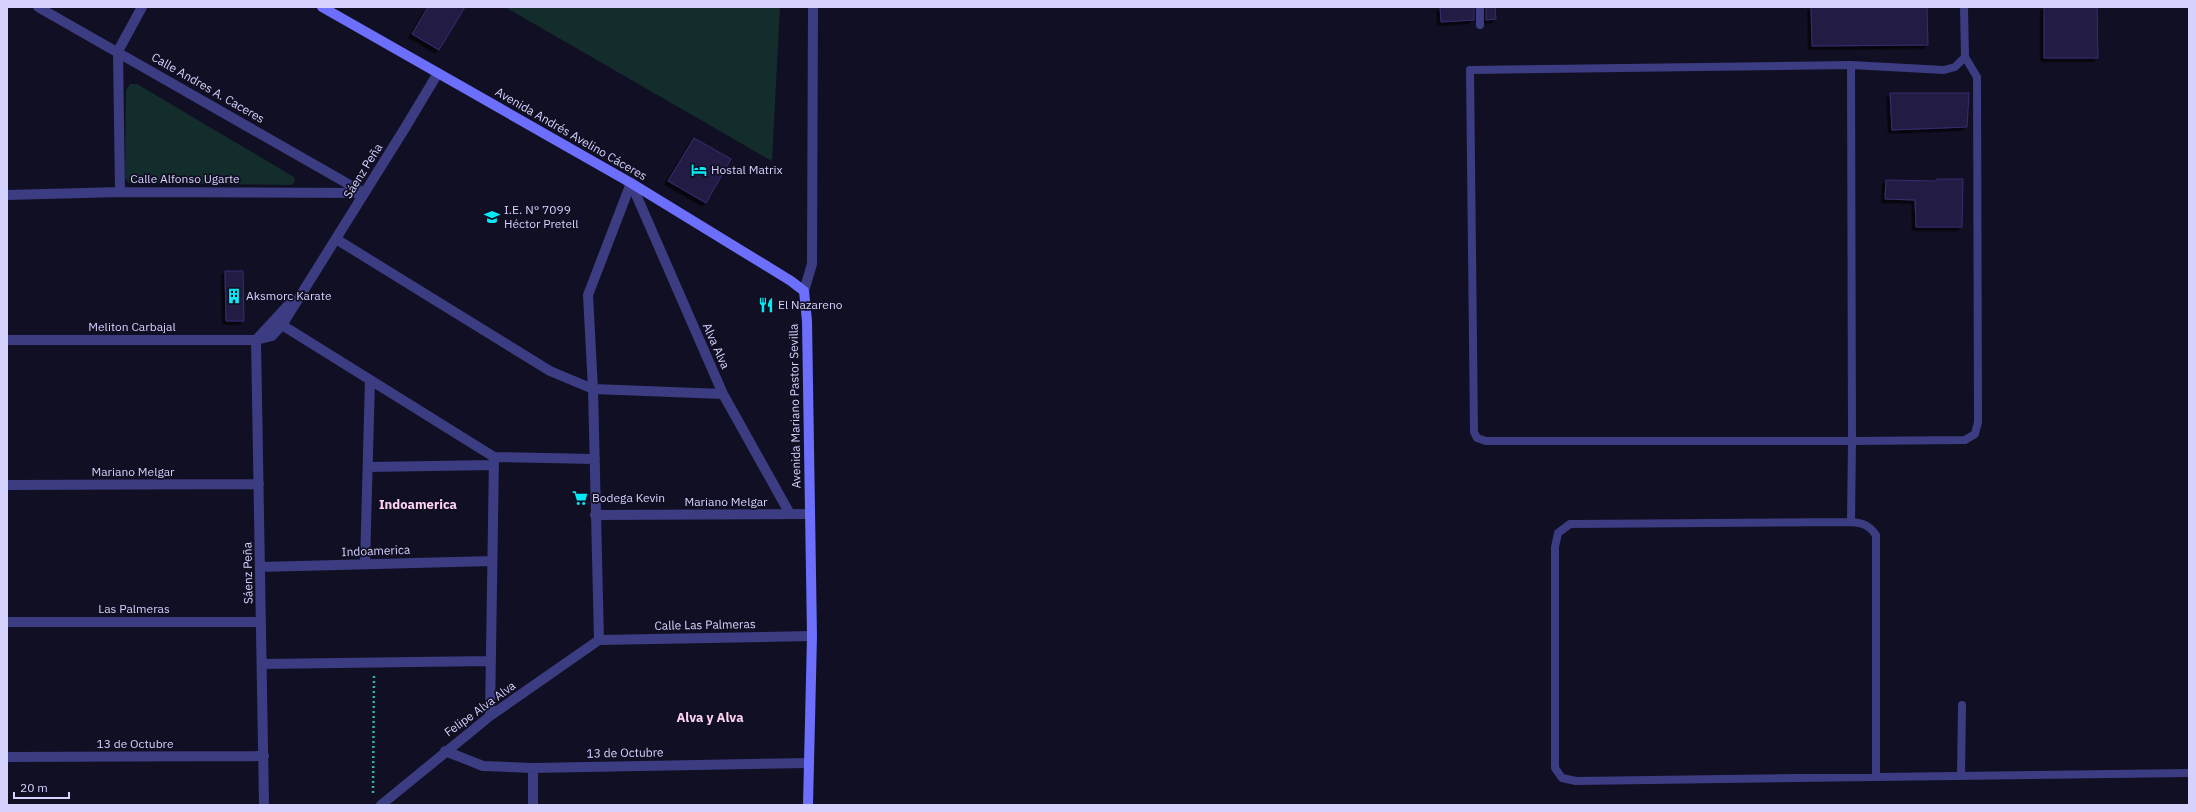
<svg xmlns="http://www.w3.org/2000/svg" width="2196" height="812" font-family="'IBM Plex Sans',sans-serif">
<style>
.green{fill:#122d2b}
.building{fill:#211b44;stroke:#372e6f;filter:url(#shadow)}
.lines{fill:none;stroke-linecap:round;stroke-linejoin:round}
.path{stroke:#32b2a4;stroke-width:2.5;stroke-dasharray:2 3;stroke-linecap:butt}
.lane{stroke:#3b3c81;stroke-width:8}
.street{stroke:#3b3c81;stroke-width:10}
.secondary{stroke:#6c6ffb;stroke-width:10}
.labels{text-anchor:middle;stroke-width:3.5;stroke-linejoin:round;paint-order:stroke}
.street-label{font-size:12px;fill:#d5d2fe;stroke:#110f23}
.poi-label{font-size:12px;fill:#d5d2fe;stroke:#110f23;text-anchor:start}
.neighbourhood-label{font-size:13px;font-weight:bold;fill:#fed4f1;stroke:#110f23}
</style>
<defs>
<filter id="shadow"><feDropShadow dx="-3.5" dy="3.5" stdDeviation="0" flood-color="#0009"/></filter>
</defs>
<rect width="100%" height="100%" fill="#110f23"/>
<path class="green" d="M505 7H780L772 161Z
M130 84H137L294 177 295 182 291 185 129 183 125 178 126 90Z"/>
<path class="building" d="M428 7H465L439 50 412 34Z
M1440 7H1474V20L1441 22Z
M1486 7H1495L1496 19 1486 20Z
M1811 7H1927L1928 45 1812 46Z
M2044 7H2097L2098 58H2044Z
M1890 93H1969L1967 127 1892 130Z
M694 138 731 159 706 203 668 181Z
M1937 179H1963L1962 227H1916L1915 200 1885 199 1886 180 1936 181Z
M225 271H243L244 321H226Z"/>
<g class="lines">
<path class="path" d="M373 793 374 676"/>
<path class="lane" d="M1480 25V7
M1851 65 1852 441H1486L1477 438 1474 432 1470 70 1851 65 1944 70 1955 67 1965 57
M1851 522 1852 441 1965 440 1975 434 1978 422 1977 77 1965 57 1964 7
M1961 776 1962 705
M1876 777V535C1869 525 1863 523 1851 522L1570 524 1558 533 1555 547V768L1562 778 1576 781 2189 773"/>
<path class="street" d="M38 7 364 193
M631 183 723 394 790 514
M120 192 118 51 142 7
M7 195 120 192 363 193
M336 239 550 371 593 389 723 394
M804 291 812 264 813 7
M282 325 494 457 595 459
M7 340H256L272 336 282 325 405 128 438 73
M368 467 494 465
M7 485 259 484
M595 515 810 514
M365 564 370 380
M260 567 492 561
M7 622H261
M599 640 593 389 588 295 631 183
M599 640 812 636
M262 664 491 661
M490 716 494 457
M445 751 483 766 533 768 809 763
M7 757 264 756
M264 805 256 340 292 301
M381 805 490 716 599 640
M533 805V768"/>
<path class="secondary" d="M322 7 631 183 791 281 804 291 807 321 812 636 808 805"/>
</g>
<defs>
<symbol id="hotel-bare" viewBox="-9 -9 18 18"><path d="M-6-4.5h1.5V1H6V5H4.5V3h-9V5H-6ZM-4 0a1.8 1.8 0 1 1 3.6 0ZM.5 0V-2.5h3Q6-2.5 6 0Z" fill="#06eaf5" stroke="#110f23" stroke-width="2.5" paint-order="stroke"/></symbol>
<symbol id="school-bare" viewBox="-9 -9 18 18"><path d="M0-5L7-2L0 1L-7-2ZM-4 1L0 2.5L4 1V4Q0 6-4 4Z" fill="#06eaf5" stroke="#110f23" stroke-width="2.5" paint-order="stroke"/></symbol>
<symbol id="building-bare" viewBox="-9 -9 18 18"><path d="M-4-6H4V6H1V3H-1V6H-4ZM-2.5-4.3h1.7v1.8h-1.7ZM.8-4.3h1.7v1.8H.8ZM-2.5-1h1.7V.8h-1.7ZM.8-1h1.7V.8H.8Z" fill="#06eaf5" stroke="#110f23" stroke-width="2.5" paint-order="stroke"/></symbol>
<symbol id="restaurant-bare" viewBox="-9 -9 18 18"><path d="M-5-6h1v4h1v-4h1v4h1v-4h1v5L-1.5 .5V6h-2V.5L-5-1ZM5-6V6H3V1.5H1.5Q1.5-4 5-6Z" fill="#06eaf5" stroke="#110f23" stroke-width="2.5" paint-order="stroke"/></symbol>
<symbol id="supermarket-bare" viewBox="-9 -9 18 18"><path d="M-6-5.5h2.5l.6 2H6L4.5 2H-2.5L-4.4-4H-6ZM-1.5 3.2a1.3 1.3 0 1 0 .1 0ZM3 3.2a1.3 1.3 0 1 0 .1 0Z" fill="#06eaf5" stroke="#110f23" stroke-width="2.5" paint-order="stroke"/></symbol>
</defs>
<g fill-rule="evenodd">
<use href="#hotel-bare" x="688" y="159" width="22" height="22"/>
<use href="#school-bare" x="481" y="206" width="22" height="22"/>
<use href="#building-bare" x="223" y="285" width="22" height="22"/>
<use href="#restaurant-bare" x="755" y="294" width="22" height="22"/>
<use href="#supermarket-bare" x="569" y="487" width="22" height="22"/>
</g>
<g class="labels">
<g class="street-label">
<text transform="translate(208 88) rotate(30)" y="4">Calle Andres A. Caceres</text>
<text transform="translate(571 134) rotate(30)" y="4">Avenida Andrés Avelino Cáceres</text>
<text transform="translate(363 171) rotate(-58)" y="4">Sáenz Peña</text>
<text x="185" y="183">Calle Alfonso Ugarte</text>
<text x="132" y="331">Meliton Carbajal</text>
<text transform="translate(716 346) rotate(66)" y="4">Alva Alva</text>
<text transform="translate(795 406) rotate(-91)" y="4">Avenida Mariano Pastor Sevilla</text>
<text x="133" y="476">Mariano Melgar</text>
<text x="726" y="506">Mariano Melgar</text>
<text transform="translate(376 551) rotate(-2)" y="4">Indoamerica</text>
<text transform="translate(248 573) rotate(-91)" y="4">Sáenz Peña</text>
<text x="134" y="613">Las Palmeras</text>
<text transform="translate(705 625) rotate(-1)" y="4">Calle Las Palmeras</text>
<text transform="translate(480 709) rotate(-36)" y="4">Felipe Alva Alva</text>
<text x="135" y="748">13 de Octubre</text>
<text transform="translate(625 753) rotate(-1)" y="4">13 de Octubre</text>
</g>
<g class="poi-label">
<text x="711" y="174">Hostal Matrix</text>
<text x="504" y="214">I.E. N° 7099<tspan x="504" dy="14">Héctor Pretell</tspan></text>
<text x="246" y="300">Aksmorc Karate</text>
<text x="778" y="309">El Nazareno</text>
<text x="592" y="502">Bodega Kevin</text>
</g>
<g class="neighbourhood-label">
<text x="418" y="509">Indoamerica</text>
<text x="710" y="722">Alva y Alva</text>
</g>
</g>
<rect width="2196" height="812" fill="none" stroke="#d5d2fe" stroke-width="16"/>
<path d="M14 792v6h55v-6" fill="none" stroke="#d5d2fe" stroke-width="2"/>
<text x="20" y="792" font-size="12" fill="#d5d2fe" stroke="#110f23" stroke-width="3" paint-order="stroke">20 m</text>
</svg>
